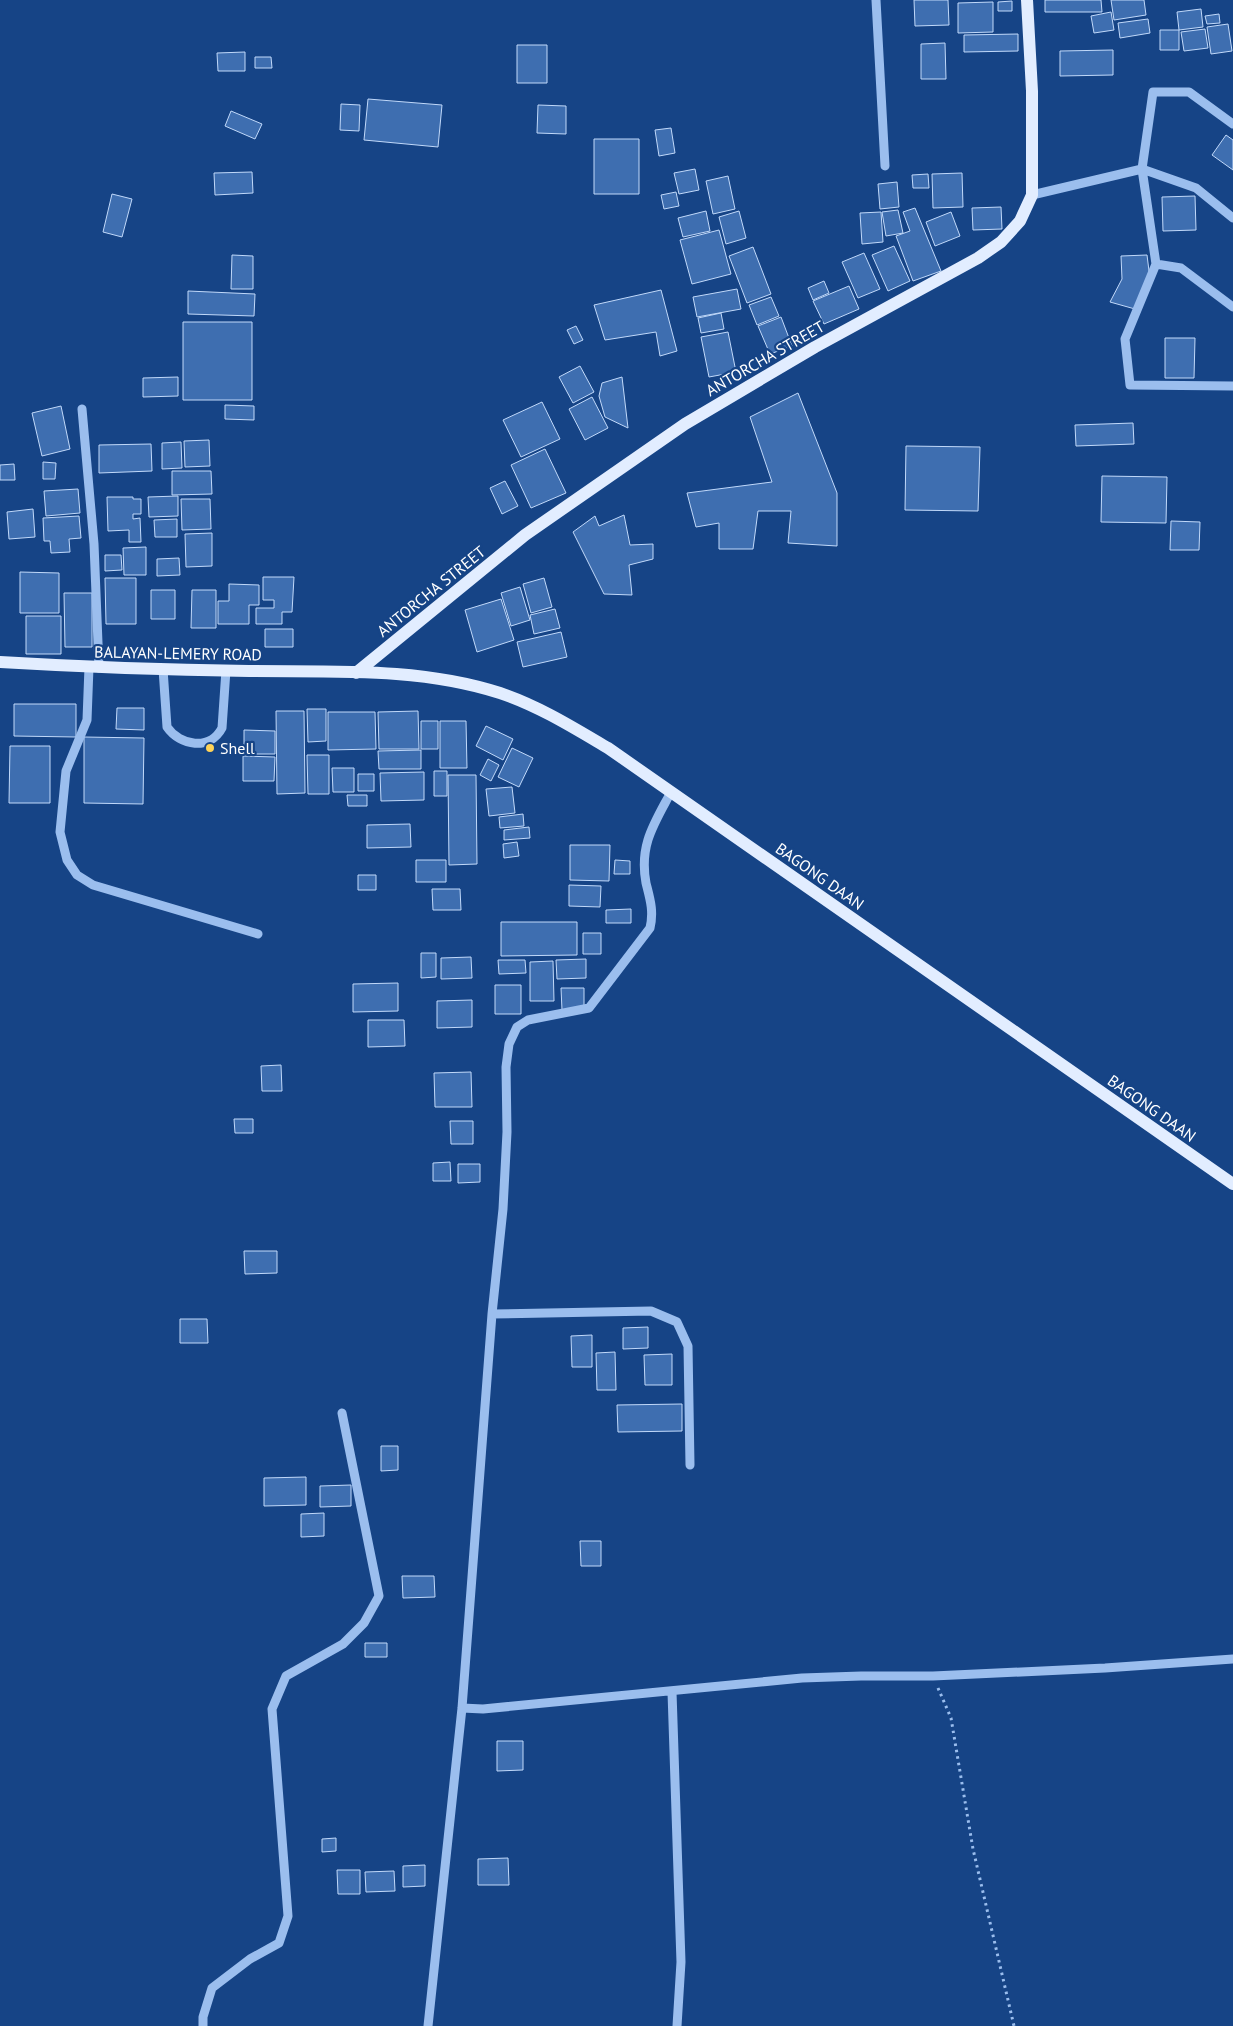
<svg xmlns="http://www.w3.org/2000/svg" width="1233" height="2026" font-family="'PT Sans',sans-serif">
<style>
.building{fill:#3e6eb0;stroke:#c1d9fa}
.lines{fill:none;stroke-linecap:round;stroke-linejoin:round}
.path{stroke:#9bbeee;stroke-width:3;stroke-dasharray:2.5 4;stroke-linecap:butt}
.minor{stroke:#9bbeee;stroke-width:9}
.major{stroke:#e2edff;stroke-width:12}
.poi-dot{fill:#ffd358;stroke:#164486;stroke-width:2}
.labels{text-anchor:middle;stroke-width:4.5;stroke-linejoin:round;paint-order:stroke}
.street-label{font-size:16px;fill:#fff;stroke:#164486}
.poi-label{font-size:16px;fill:#fff;stroke:#164486;text-anchor:start}
</style>
<rect width="100%" height="100%" fill="#164486"/>
<path class="building" d="M914 0H948L949 25 915 26Z
M1045 0H1101L1102 12H1045Z
M1111 0H1144L1146 15 1114 20Z
M1012 1V11H998V2Z
M993 2V32L958 33V3Z
M1201 9 1203 27 1179 30 1177 12Z
M1111 12 1114 30 1094 33 1091 16Z
M1219 14 1220 23 1207 24 1205 16Z
M1148 19 1150 33 1120 38 1118 23Z
M1228 24 1232 51 1211 54 1207 27Z
M1205 29 1208 48 1184 51 1181 32Z
M1160 30H1179V50H1160Z
M1018 34V51L964 52V35Z
M945 43 946 79H921V44Z
M517 45H547V83H517Z
M1113 50V75L1060 76V51Z
M245 52V71H218L217 53Z
M255 57H271L272 68H255Z
M368 99 442 105 438 147 364 140Z
M341 104 360 105 359 131 340 130Z
M538 105 566 106V134L537 133Z
M231 111 262 124 255 139 225 126Z
M671 128 675 153 659 156 655 130Z
M1226 135 1233 140V170L1212 155Z
M594 139H639V194H594Z
M695 169 699 190 679 194 674 173Z
M252 172 253 193 215 195 214 173Z
M962 173 963 207 933 208 932 174Z
M928 174 929 188H913L912 175Z
M728 176 735 209 713 214 706 181Z
M897 182 899 207 880 209 878 184Z
M676 192 679 206 664 209 661 195Z
M112 194 132 199 122 237 103 232Z
M1195 196 1196 230 1163 231 1162 197Z
M1001 207 1002 229 973 230 972 208Z
M915 208 941 271 913 281 896 236 910 231 903 212Z
M898 210 903 233 886 236 882 212Z
M706 211 710 231 683 237 678 218Z
M739 211 746 238 726 244 719 217Z
M881 212 883 242 862 244 860 213Z
M951 212 960 236 935 246 926 222Z
M719 230 731 274 692 284 680 240Z
M894 246 910 281 888 291 872 255Z
M753 247 771 294 747 303 729 256Z
M864 253 880 289 858 298 842 262Z
M232 255 253 256V289H231Z
M1147 255 1150 279 1135 309 1110 302 1122 279 1121 256Z
M824 281 829 293 813 300 808 288Z
M849 286 859 309 824 324 813 301Z
M737 289 741 309 697 317 693 297Z
M661 290 677 351 660 356 656 332 605 340 594 305Z
M188 291 255 294 254 316 188 314Z
M771 297 779 316 757 325 749 305Z
M721 313 724 329 701 333 698 318Z
M781 317 792 346 770 354 758 326Z
M183 322H252V400H183Z
M576 326 583 340 574 344 567 330Z
M728 332 736 372 709 377 701 337Z
M1165 338H1195L1194 378H1165Z
M580 366 594 392 573 403 559 377Z
M178 377V396L143 397V378Z
M622 377 628 428 605 417 599 396 602 383Z
M798 393 837 493V546L788 543 791 511H758L753 549H719V523L696 527 687 493 772 482 750 417Z
M592 397 608 428 585 440 569 409Z
M542 402 560 439 521 457 503 420Z
M225 405 254 406V420L225 419Z
M61 406 70 449 42 456 32 413Z
M1133 423 1134 444 1076 446 1075 425Z
M209 440 210 466 185 467 184 441Z
M181 442 182 468 162 469V443Z
M151 444 152 471 99 473V445Z
M906 446 980 447 978 511 905 510Z
M545 449 566 493 531 508 511 465Z
M43 462 56 463 55 479H43Z
M14 464 15 480H0V465Z
M172 471H211L212 494 172 495Z
M1102 476 1167 477 1166 523 1101 522Z
M505 481 518 506 502 514 490 488Z
M78 489 80 513 46 516 44 491Z
M178 496V516L149 517 148 497Z
M107 497H133V499H141V514H133V519L140 518 141 542H129V530L108 531Z
M181 499H210L211 529 182 530Z
M33 509 35 537 9 539 7 512Z
M624 515 630 545 653 544V559L629 565 632 595 604 594 573 532 595 516 599 526Z
M79 516 81 538 69 539 70 552 51 553 50 541H44L43 518Z
M177 519V537H155L154 520Z
M1171 521 1200 522 1199 550H1170Z
M212 533V566L186 567 185 534Z
M146 547V575H124L123 548Z
M105 555H121L122 570 105 571Z
M179 558 180 575 157 576V559Z
M20 572 59 573V613H20Z
M263 577H294L292 612H282V624H256V608H274V600H263Z
M105 578H136V624H106Z
M544 578 552 607 531 613 523 584Z
M229 584 259 585V605H249V624H218V601H229Z
M520 587 530 620 511 626 501 593Z
M151 590H175V619H151Z
M192 590H216V628H191Z
M64 593H92V647H65Z
M501 599 514 640 477 652 465 610Z
M555 609 560 628 534 634 530 615Z
M26 616H61V654H26Z
M265 629H293V647H265Z
M561 632 567 657 523 667 517 642Z
M14 704H76V737L14 736Z
M117 708H144V730L116 729Z
M307 709H326V741L308 742Z
M276 711H304L305 793 277 794Z
M418 711 419 749H379L378 712Z
M328 712H375L376 749 328 750Z
M421 721H438V749H421Z
M440 721H466L467 768H440Z
M486 726 513 739 503 760 476 746Z
M244 730 275 731V754H244Z
M84 737 144 738 143 804 84 803Z
M10 746H50V803H9Z
M512 748 533 758 519 787 498 777Z
M421 750V769H379L378 751Z
M307 755H329V794H308Z
M243 756 275 757 274 781H243Z
M488 759 499 765 491 781 480 775Z
M332 768H354V792H333Z
M434 771H447V796H434Z
M424 772V800L381 801 380 773Z
M358 774H374V791H358Z
M448 775H476L477 864 449 865Z
M512 787 515 813 489 816 486 789Z
M347 795H367V806H348Z
M523 814 524 826 500 828 499 817Z
M410 824 411 847 367 848V825Z
M529 827 530 838 504 840V830Z
M517 842 519 856 504 858 503 844Z
M570 845H610L609 881 570 880Z
M416 860H446V882H416Z
M615 860 630 861V874H614Z
M358 875H376V890H358Z
M569 885 601 886 600 907 569 906Z
M432 889H460L461 910H433Z
M631 909V923H606V910Z
M501 922H577V955L501 956Z
M583 933H601V954H583Z
M421 953H436V977L421 978Z
M471 957 472 978 441 979V958Z
M586 959V978L557 979 556 960Z
M498 960H525L526 973 499 974Z
M553 961 554 1001H530V962Z
M398 983V1011L353 1012V984Z
M495 985H521V1014H495Z
M561 988H584V1010H562Z
M472 1000V1027L437 1028V1001Z
M368 1020H404L405 1046 368 1047Z
M281 1065 282 1091H262L261 1066Z
M471 1072 472 1107H435L434 1073Z
M234 1119H253V1133H235Z
M450 1121H473V1144H451Z
M450 1162 451 1181H433V1163Z
M458 1164H480V1182L458 1183Z
M244 1251H277V1273L245 1274Z
M180 1319H207L208 1343H180Z
M648 1327V1348L623 1349V1328Z
M592 1335V1367H572L571 1336Z
M615 1352 616 1390H597L596 1353Z
M672 1354V1385H645L644 1355Z
M682 1404V1431L618 1432 617 1405Z
M381 1446H398V1470L381 1471Z
M306 1477V1505L264 1506V1478Z
M351 1485V1506L320 1507V1486Z
M324 1513V1536L301 1537V1514Z
M580 1541H601V1566H581Z
M402 1576H434L435 1597 403 1598Z
M365 1643H387V1657H365Z
M497 1741H523V1770L497 1771Z
M336 1838V1851L322 1852V1839Z
M508 1858 509 1885H478V1859Z
M425 1865V1886L403 1887V1866Z
M337 1870H360V1894H338Z
M394 1871 395 1891 366 1892 365 1872Z"/>
<g class="lines">
<path class="path" d="M938 1688 951 1718 973 1849 1014 2026"/>
<path class="minor" d="M876 0 885 166
M1233 124 1189 92H1153L1142 169 1156 264 1181 268 1233 307
M1032 195 1142 169 1196 188 1233 218
M1156 264 1125 339 1130 385 1233 386
M82 409 94 544 99 668
M89 667 87 720 66 771 60 832 67 860 77 875 93 885 258 934
M163 669 167 727C180 746 210 751 222 728L226 670
M492 1314 651 1311 677 1322 688 1346 690 1465
M672 1692 681 1962 677 2026
M462 1708 483 1709 802 1678 861 1676H933L1105 1668 1233 1659
M203 2026V2017L212 1988 250 1959 279 1943 288 1916 272 1709 286 1676 343 1644 364 1623 379 1596 342 1413
M428 2026 462 1708 492 1314 503 1209 507 1132 506 1067 509 1044 517 1027 528 1020 589 1008 650 928C654 911 650 899 646 883 639 845 654 824 671 792"/>
<path class="major" d="M0 662C83 667 166 670 249 671 333 672 420 667 500 693 539 706 574 728 608 748L1233 1184
M356 673 525 535 685 424 815 347 978 258 1001 242 1020 221 1032 195V91L1027 0"/>
</g>
<circle class="poi-dot" cx="210" cy="748" r="5"/>
<g class="labels">
<g class="street-label">
<text transform="translate(765 358) rotate(-30)" y="6">ANTORCHA STREET</text>
<text transform="translate(431 591) rotate(-39)" y="6">ANTORCHA STREET</text>
<text transform="translate(178 653) rotate(1)" y="6">BALAYAN-LEMERY ROAD</text>
<text transform="translate(820 876) rotate(35)" y="6">BAGONG DAAN</text>
<text transform="translate(1152 1108) rotate(35)" y="6">BAGONG DAAN</text>
</g>
<g class="poi-label">
<text x="220" y="754">Shell</text>
</g>
</g>
</svg>
